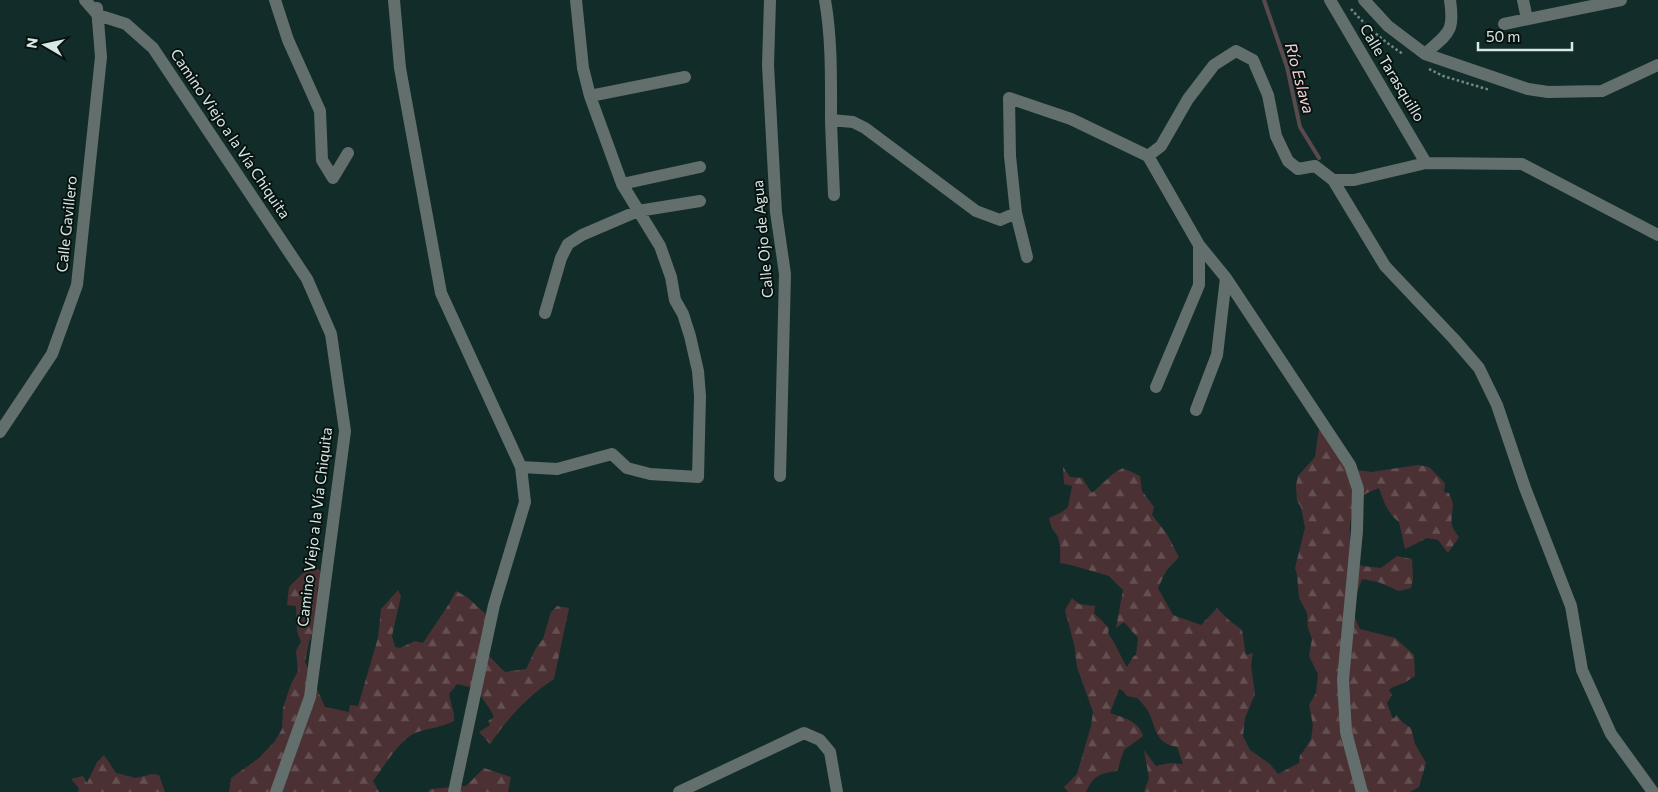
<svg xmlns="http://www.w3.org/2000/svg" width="1658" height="792" font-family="Commissioner,sans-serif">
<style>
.forest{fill:url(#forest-firs)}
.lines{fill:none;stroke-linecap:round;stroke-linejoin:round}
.stream{stroke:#594a4d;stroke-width:4}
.path{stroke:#748985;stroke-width:2.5;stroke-dasharray:2.5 2.5;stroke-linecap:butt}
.minor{stroke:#636f6c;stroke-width:12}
.labels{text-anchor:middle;stroke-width:4;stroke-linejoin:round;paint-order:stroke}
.street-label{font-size:15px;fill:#d8e8e4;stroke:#081311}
.water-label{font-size:16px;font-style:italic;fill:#f8cfd3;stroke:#081311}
</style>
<defs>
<pattern id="forest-firs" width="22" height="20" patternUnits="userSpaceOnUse" patternTransform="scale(1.25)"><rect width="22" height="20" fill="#4b3134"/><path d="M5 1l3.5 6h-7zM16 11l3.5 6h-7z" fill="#644f51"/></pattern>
</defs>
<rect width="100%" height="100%" fill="#122d29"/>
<path class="forest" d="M1319 428 1348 469 1371 472 1418 465 1429 467 1445 483 1444 492 1449 493C1450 497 1453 501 1453 505 1452 522 1448 523 1459 537L1448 553 1438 540 1427 538 1405 549 1399 522C1388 514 1383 500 1379 488 1374 490 1368 492 1364 495 1345 508 1350 537 1351 558L1362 566 1381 568 1397 556 1412 559 1413 578 1411 588 1399 591 1378 582 1362 579 1351 609 1360 629 1395 638 1414 655 1415 676 1404 683 1393 687 1389 690 1392 695 1387 703 1393 719 1397 715 1402 722 1411 728 1415 744 1426 763 1419 787 1410 792H1144L1149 778 1144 750 1156 766 1170 763 1183 764 1177 747C1157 744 1156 730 1150 715 1147 708 1142 703 1137 698L1127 696 1122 690 1119 689 1110 713C1124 718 1139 721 1143 736L1124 750 1117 771C1100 773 1093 776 1086 792H1068L1064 787 1077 774 1091 726 1093 712 1077 667 1074 644 1065 610 1072 598 1079 604 1095 606 1094 613 1109 628 1108 633C1116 644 1120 656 1127 667L1133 657 1136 655 1138 638 1124 622 1116 628 1123 590 1109 576 1071 565 1060 563C1060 555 1061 545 1058 537 1053 529 1051 528 1049 518L1062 512 1068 507 1072 486 1064 484 1063 467 1070 477 1082 478 1092 493 1114 473 1123 468 1140 476 1142 491 1154 507 1152 515 1167 534 1179 557 1166 571 1158 588 1173 615 1201 625 1217 608 1230 621 1242 630 1246 655 1253 653 1251 666 1255 694 1245 718 1243 736 1250 750 1270 764 1278 774 1299 763 1300 755 1303 752 1311 739 1313 725 1309 705 1316 693 1318 674 1309 656 1312 639 1308 628 1307 613 1299 598 1297 575 1295 568 1305 528 1301 507 1297 501 1296 485 1298 476 1315 457Z
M308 568 318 569 323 576 317 588 320 605V614L309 642 305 662 325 707 349 712 350 705 358 706 378 638 381 609 398 590 401 596 392 636 395 647 400 648 415 641 423 643 449 604 456 591 467 597 490 618 487 654 505 672 526 669 536 648 543 639 551 612 557 606 569 608 554 679C529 695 507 719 490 744L479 732 490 725 488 721 494 717C490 706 481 700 478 689L457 684 449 694 454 715V721C441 728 426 728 413 734 398 742 383 768 373 781L379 792H229L231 778 259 758 275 741 282 729 283 708 291 684 298 671 296 651 301 642 297 631 296 606 287 605 289 587Z
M104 755 116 773 136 778 152 774 159 775 165 792H78L79 788 71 779 83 776 87 783 97 762Z
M484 768 511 777 508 792H428L430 789 466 786Z"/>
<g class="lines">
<path class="stream" d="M1264 0 1287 67 1300 127 1319 158"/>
<path class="path" d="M1351 9C1366 26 1383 41 1403 54
M1429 69 1443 76 1490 90"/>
<path class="minor" d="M85 0 98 15 126 24 153 48 307 279 331 334 345 431 310 697 276 792
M275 0 288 40 320 111 322 160 333 178 348 153
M394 0 400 68 441 293 521 467 525 502 494 605 454 792
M770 0 768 65 776 212 785 274 780 476
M825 0C832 40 831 81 831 122 832 146 833 171 834 195
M1330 0 1426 163
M1364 0 1388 26 1425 54 1528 89 1548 92 1602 91 1658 65
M1523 0 1527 19
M1504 24 1621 0
M1425 54C1448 33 1455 33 1450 0
M590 96 685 77
M831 120 853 122 865 128 976 211 1000 220 1016 213
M1148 156 1199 245V285L1156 387
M1333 180 1385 266 1454 339 1479 368 1497 405 1525 488 1571 606 1582 670 1611 734 1653 792
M622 184 700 167
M1027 257 1016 213 1010 156 1009 98 1071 119 1148 156 1161 146 1188 99 1214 65 1236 51 1253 60 1268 95 1276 136 1288 161 1298 169 1315 166 1333 180H1354L1426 163 1522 164 1658 235
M1226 278 1350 465 1358 489 1357 531 1343 680 1346 732 1362 792
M545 313 561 258 568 244 582 235 638 211 700 201
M1196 410 1217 355 1226 278 1199 245
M0 432 52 354 77 285 101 57 97 8
M521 467 557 469 612 454 627 468 650 474 698 477 700 396 698 371 690 336 683 314 675 300 671 277 660 246 622 184 590 96 583 68 576 0
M679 792 804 733 820 740 830 752 837 792"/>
</g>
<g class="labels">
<g class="street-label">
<text transform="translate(1392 73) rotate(59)" y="5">Calle Tarasquillo</text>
<text transform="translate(230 134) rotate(56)" y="5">Camino Viejo a la Vía Chiquita</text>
<text transform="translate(67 224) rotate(-84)" y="5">Calle Gavillero</text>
<text transform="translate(763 239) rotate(-95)" y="5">Calle Ojo de Agua</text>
<text transform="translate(315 527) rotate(-83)" y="5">Camino Viejo a la Vía Chiquita</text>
</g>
<g class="water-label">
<text transform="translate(1300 78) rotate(75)" y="6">Río Eslava</text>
</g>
</g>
<g transform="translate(45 45) rotate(279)" stroke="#081311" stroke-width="4" paint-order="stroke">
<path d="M0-4L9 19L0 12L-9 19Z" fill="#d8e8e4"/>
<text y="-8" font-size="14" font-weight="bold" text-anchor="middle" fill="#d8e8e4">N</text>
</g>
<path d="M1478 42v8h94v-8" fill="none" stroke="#d8e8e4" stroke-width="2.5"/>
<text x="1486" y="42" font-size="15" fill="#d8e8e4" stroke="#081311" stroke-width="4" paint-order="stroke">50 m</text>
</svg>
